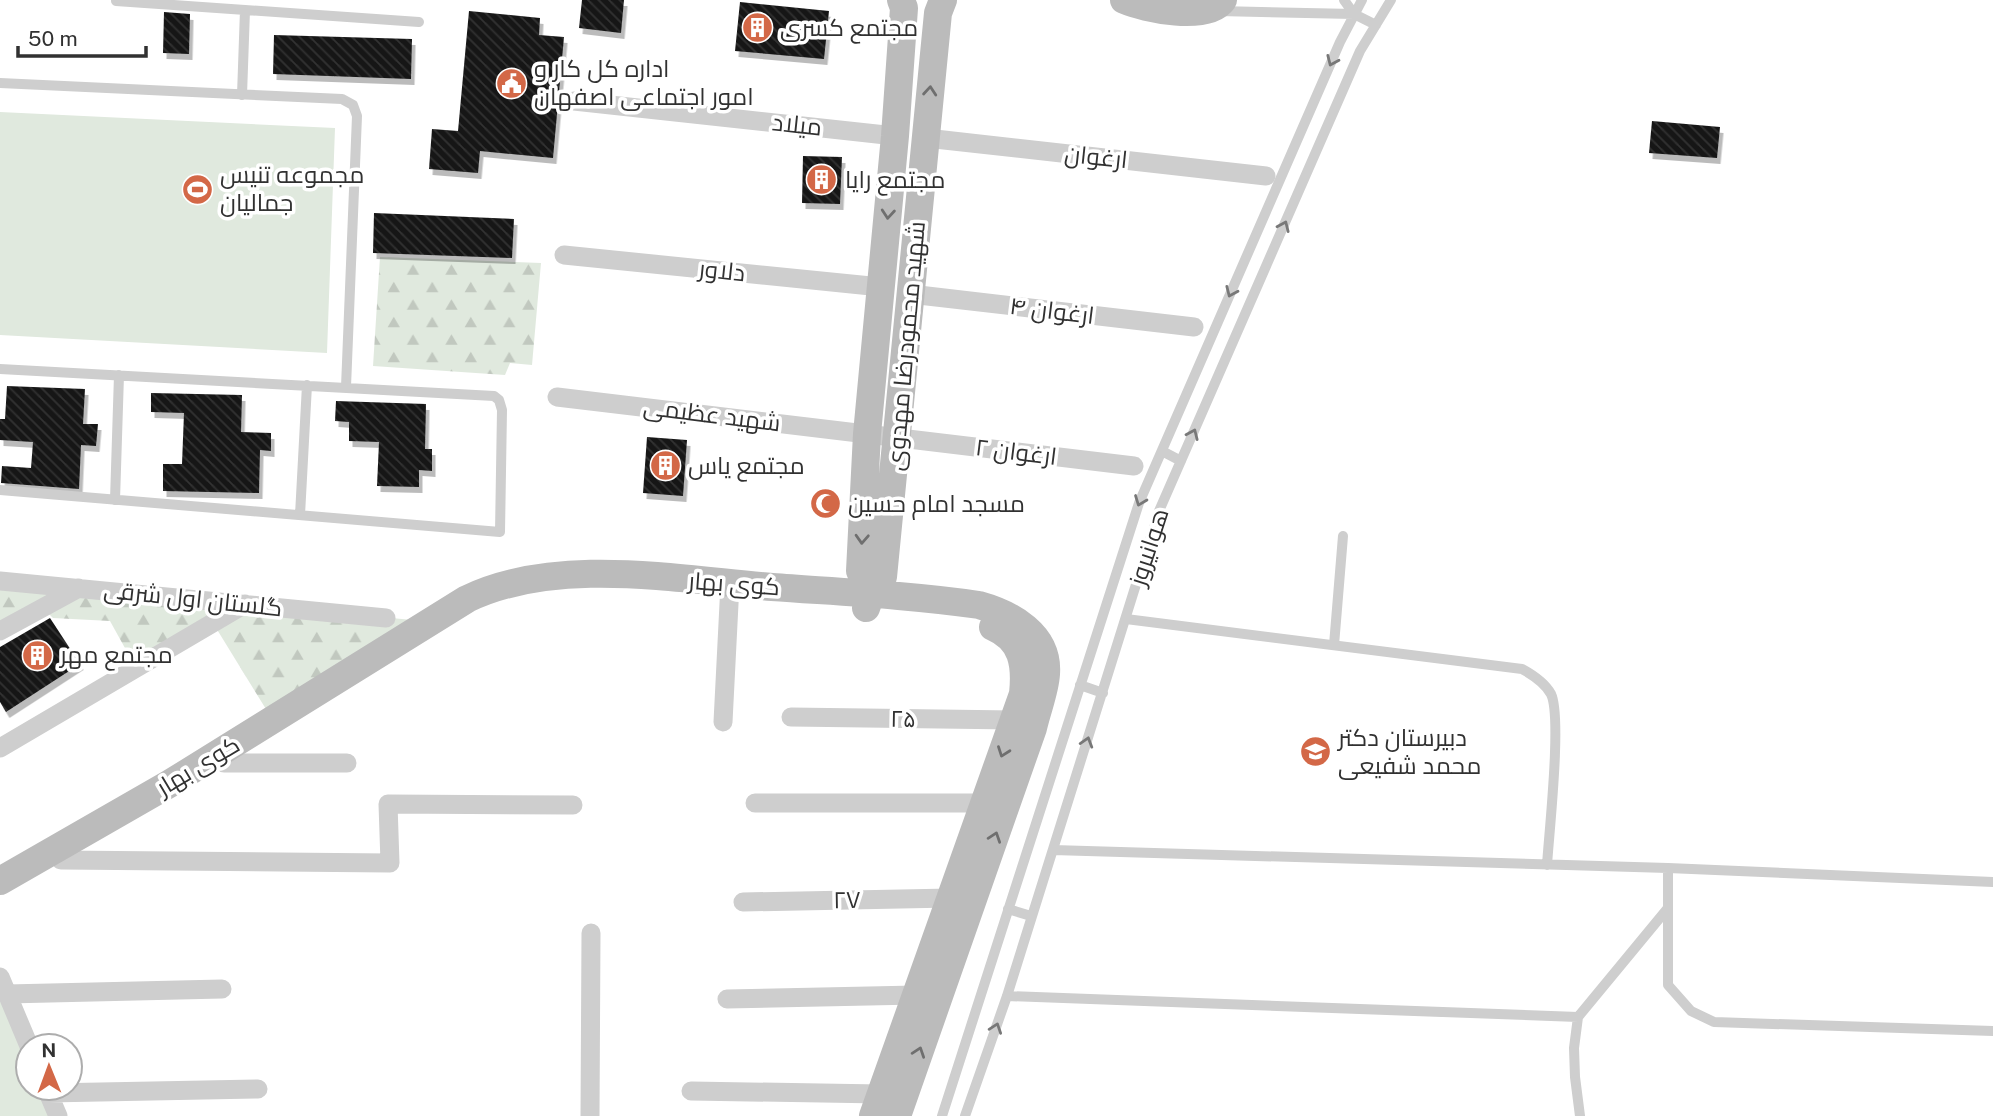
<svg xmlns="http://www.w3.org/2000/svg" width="1993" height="1116" font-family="'Public Sans',Cairo,sans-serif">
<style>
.green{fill:#e0e9de}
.forest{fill:url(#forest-firs)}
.building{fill:url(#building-back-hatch);filter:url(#shadow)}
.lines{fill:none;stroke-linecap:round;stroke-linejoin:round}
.lane{stroke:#cecece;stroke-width:10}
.street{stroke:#cecece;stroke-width:19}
.secondary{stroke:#bbb;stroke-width:28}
.oneway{stroke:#787878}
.oneway2{stroke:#6f6f6f}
.labels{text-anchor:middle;stroke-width:7;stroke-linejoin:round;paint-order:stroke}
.poi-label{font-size:24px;fill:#313131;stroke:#fff;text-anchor:start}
.street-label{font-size:24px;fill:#313131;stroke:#fff}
</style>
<defs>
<pattern id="forest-firs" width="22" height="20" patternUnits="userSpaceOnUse" patternTransform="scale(1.75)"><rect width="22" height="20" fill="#e0e9de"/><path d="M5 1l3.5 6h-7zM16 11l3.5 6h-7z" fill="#c1c8bf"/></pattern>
<pattern id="building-back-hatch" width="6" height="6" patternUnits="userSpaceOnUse" patternTransform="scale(1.75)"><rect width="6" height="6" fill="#181818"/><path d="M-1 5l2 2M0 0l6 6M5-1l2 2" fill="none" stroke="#313131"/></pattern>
<filter id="shadow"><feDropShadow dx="3.5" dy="6" stdDeviation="0" flood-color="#0004"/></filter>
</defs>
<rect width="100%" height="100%" fill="#fff"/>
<path class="green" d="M0 112 335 128 327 353 0 335Z
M0 991 28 1060V1088H40L51 1116H0Z"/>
<path class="forest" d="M380 257 541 263 532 365 510 363 505 375 373 366Z
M0 581 423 621 269 714 213 623 136 668 110 621 53 618 46 611 0 631Z"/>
<path class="building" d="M582 0H624L621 33 579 28Z
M740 2 829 11 824 59 735 51Z
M469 11 540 18 539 35 564 37 553 158 480 151 478 173 429 169 432 129 458 131Z
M164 12 190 14 189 54 163 53Z
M274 35 412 39 411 79 273 74Z
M1652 121 1720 127 1717 158 1649 153Z
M803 156 842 157 840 204 802 203Z
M374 213 514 219 512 258 373 253Z
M7 386 85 389 83 424H98L96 446 81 445 79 489 1 483 2 466 31 468 33 442 0 440V419H5Z
M151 393 242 395 241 432 271 433V451L260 450 259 493 163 491V464H182L184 413 151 412Z
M336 401 426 404 425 449H432V471L419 470V487L377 486 379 442 349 441V422L335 421Z
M647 437 687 440 683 496 643 493Z
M50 618 80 664 6 712 0 702V647Z"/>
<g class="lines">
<path class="lane" d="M1344 0 1354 14
M116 1 419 22
M1218 11 1354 14 1376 25
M0 83 342 99 353 105 357 116 346 387
M242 95 245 10
M0 369 494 396 499 400 502 410 500 532 0 490
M1162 451 1181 461
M115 500 119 375
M300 515 307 385
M1126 619 1522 669C1533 675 1545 683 1551 694 1562 717 1549 833 1547 865
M1334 645 1343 536
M1080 685 1103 693
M1053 850 1668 868 1993 882
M1668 868V985L1691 1011 1714 1022 1993 1031
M1008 909 1031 916
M1007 996 1578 1017
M942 1116 1139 503 1340 42 1362 0
M965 1116 1007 996 1159 511 1360 51 1391 0
M1580 1116 1575 1077 1574 1048 1578 1017 1668 908"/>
<path class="street" d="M574 101 895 136
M926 138 1266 176
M564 255 881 287
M910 294 1194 327
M557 397 1134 466
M0 581 386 618
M0 631 79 588
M791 717 1014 720
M723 722 730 584
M0 748 245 604
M224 763H347
M755 803H984
M55 849 61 860 390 863 388 804 573 805
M743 902 951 898
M0 977 29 1046
M7 994 222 989
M727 999 916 995
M46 1088 58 1116
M691 1091 881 1094
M48 1093 258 1089
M590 1116 591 933"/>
<path class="secondary" d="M1124 0C1145 9 1207 22 1223 0
M871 594 860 571 867 434 895 136 904 8 901 0
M866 608 871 594 883 577 938 13 943 0
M0 881 169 784 467 599C556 556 676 579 772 587 841 592 910 595 979 605 1011 614 1049 634 1046 674 1045 691 1037 710 1033 728L897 1116
M873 1116 1023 694C1026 665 1023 640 993 627"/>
</g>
<defs><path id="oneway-chevron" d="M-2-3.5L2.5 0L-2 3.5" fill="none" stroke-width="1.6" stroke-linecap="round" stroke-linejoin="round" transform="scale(1.75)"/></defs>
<g class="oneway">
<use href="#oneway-chevron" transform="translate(1332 61) rotate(114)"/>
<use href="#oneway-chevron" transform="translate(1284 226) rotate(-66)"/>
<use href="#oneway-chevron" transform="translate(1231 292) rotate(114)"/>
<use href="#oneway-chevron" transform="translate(1193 434) rotate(-66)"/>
<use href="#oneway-chevron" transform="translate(1140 501) rotate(111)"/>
<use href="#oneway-chevron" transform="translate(1087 742) rotate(-73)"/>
<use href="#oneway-chevron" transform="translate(996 1028) rotate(-71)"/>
</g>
<g class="oneway2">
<use href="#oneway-chevron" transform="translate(930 91) rotate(-85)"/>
<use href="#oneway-chevron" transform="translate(888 214) rotate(95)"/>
<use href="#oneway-chevron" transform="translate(862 539) rotate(93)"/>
<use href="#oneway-chevron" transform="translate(1003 752) rotate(110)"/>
<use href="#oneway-chevron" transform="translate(995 837) rotate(-71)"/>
<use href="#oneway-chevron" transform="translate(919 1052) rotate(-71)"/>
</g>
<defs>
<symbol id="building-disc" viewBox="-11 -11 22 22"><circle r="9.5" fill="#d36847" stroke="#fff"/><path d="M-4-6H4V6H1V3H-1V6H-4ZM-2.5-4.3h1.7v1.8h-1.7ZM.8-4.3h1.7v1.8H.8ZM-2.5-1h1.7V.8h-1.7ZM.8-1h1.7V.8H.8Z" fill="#fff"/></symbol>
<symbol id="civic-disc" viewBox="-11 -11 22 22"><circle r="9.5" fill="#d36847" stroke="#fff"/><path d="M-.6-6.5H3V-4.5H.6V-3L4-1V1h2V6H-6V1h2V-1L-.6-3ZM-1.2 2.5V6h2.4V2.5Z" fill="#fff"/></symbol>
<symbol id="stadium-disc" viewBox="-11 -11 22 22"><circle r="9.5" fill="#d36847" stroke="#fff"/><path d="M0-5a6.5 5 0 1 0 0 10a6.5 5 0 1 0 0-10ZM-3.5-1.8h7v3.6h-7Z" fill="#fff"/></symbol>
<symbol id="mosque-disc" viewBox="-11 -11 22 22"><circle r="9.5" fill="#d36847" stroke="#fff"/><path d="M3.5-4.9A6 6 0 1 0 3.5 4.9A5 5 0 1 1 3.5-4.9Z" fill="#fff"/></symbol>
<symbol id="school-disc" viewBox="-11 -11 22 22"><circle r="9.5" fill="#d36847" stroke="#fff"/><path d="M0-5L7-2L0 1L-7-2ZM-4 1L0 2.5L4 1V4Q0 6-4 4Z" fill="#fff"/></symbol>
</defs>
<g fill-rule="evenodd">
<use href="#building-disc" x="740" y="10" width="35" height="35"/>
<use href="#civic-disc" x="494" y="66" width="35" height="35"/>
<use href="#building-disc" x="804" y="162" width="35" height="35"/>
<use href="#stadium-disc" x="180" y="172" width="35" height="35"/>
<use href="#building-disc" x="648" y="448" width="35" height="35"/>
<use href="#mosque-disc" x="808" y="486" width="35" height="35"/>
<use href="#building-disc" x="20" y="638" width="35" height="35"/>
<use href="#school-disc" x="1298" y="734" width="35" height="35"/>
</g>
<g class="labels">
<g class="poi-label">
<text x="780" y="36">مجتمع کسری</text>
<text x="534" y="77">اداره کل کار و<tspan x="534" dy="28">امور اجتماعی اصفهان</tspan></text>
<text x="220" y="183">مجموعه تنیس<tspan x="220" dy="28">جمالیان</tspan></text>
<text x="845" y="188">مجتمع رایا</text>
<text x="688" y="474">مجتمع یاس</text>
<text x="848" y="512">مسجد امام حسین</text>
<text x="60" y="663">مجتمع مهر</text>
<text x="1338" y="746">دبیرستان دکتر<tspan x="1338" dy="28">محمد شفیعی</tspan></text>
</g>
<g class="street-label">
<text transform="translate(797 125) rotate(6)" y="8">میلاد</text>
<text transform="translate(1096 157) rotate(6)" y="8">ارغوان</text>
<text transform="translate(722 271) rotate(6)" y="8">دلاور</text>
<text transform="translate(1052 311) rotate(7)" y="8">ارغوان ۴</text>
<text transform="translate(906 346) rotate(-85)" y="8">شهید محمودرضا مهدوی</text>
<text transform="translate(712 415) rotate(7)" y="8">شهید عظیمی</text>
<text transform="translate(1016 452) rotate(7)" y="8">ارغوان ۲</text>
<text transform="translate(1149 547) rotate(-72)" y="8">هوانیروز</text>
<text transform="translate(734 584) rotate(4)" y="8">کوی بهار</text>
<text transform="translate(193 599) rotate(6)" y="8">گلستان اول شرقی</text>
<text transform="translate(903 719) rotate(1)" y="8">۲۵</text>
<text transform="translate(198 766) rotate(-31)" y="8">کوی بهار</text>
<text transform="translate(847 900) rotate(-1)" y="8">۲۷</text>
</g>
</g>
<g transform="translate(49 1067) rotate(359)"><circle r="33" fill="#ffffff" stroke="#adadad" stroke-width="2"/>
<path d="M0-5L12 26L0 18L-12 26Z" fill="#d36847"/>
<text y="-10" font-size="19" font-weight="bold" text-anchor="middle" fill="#313131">N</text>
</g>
<path d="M18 46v10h128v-10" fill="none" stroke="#313131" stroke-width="3.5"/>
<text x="28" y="46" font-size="21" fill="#313131" stroke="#ffffff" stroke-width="5" paint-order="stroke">50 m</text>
</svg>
